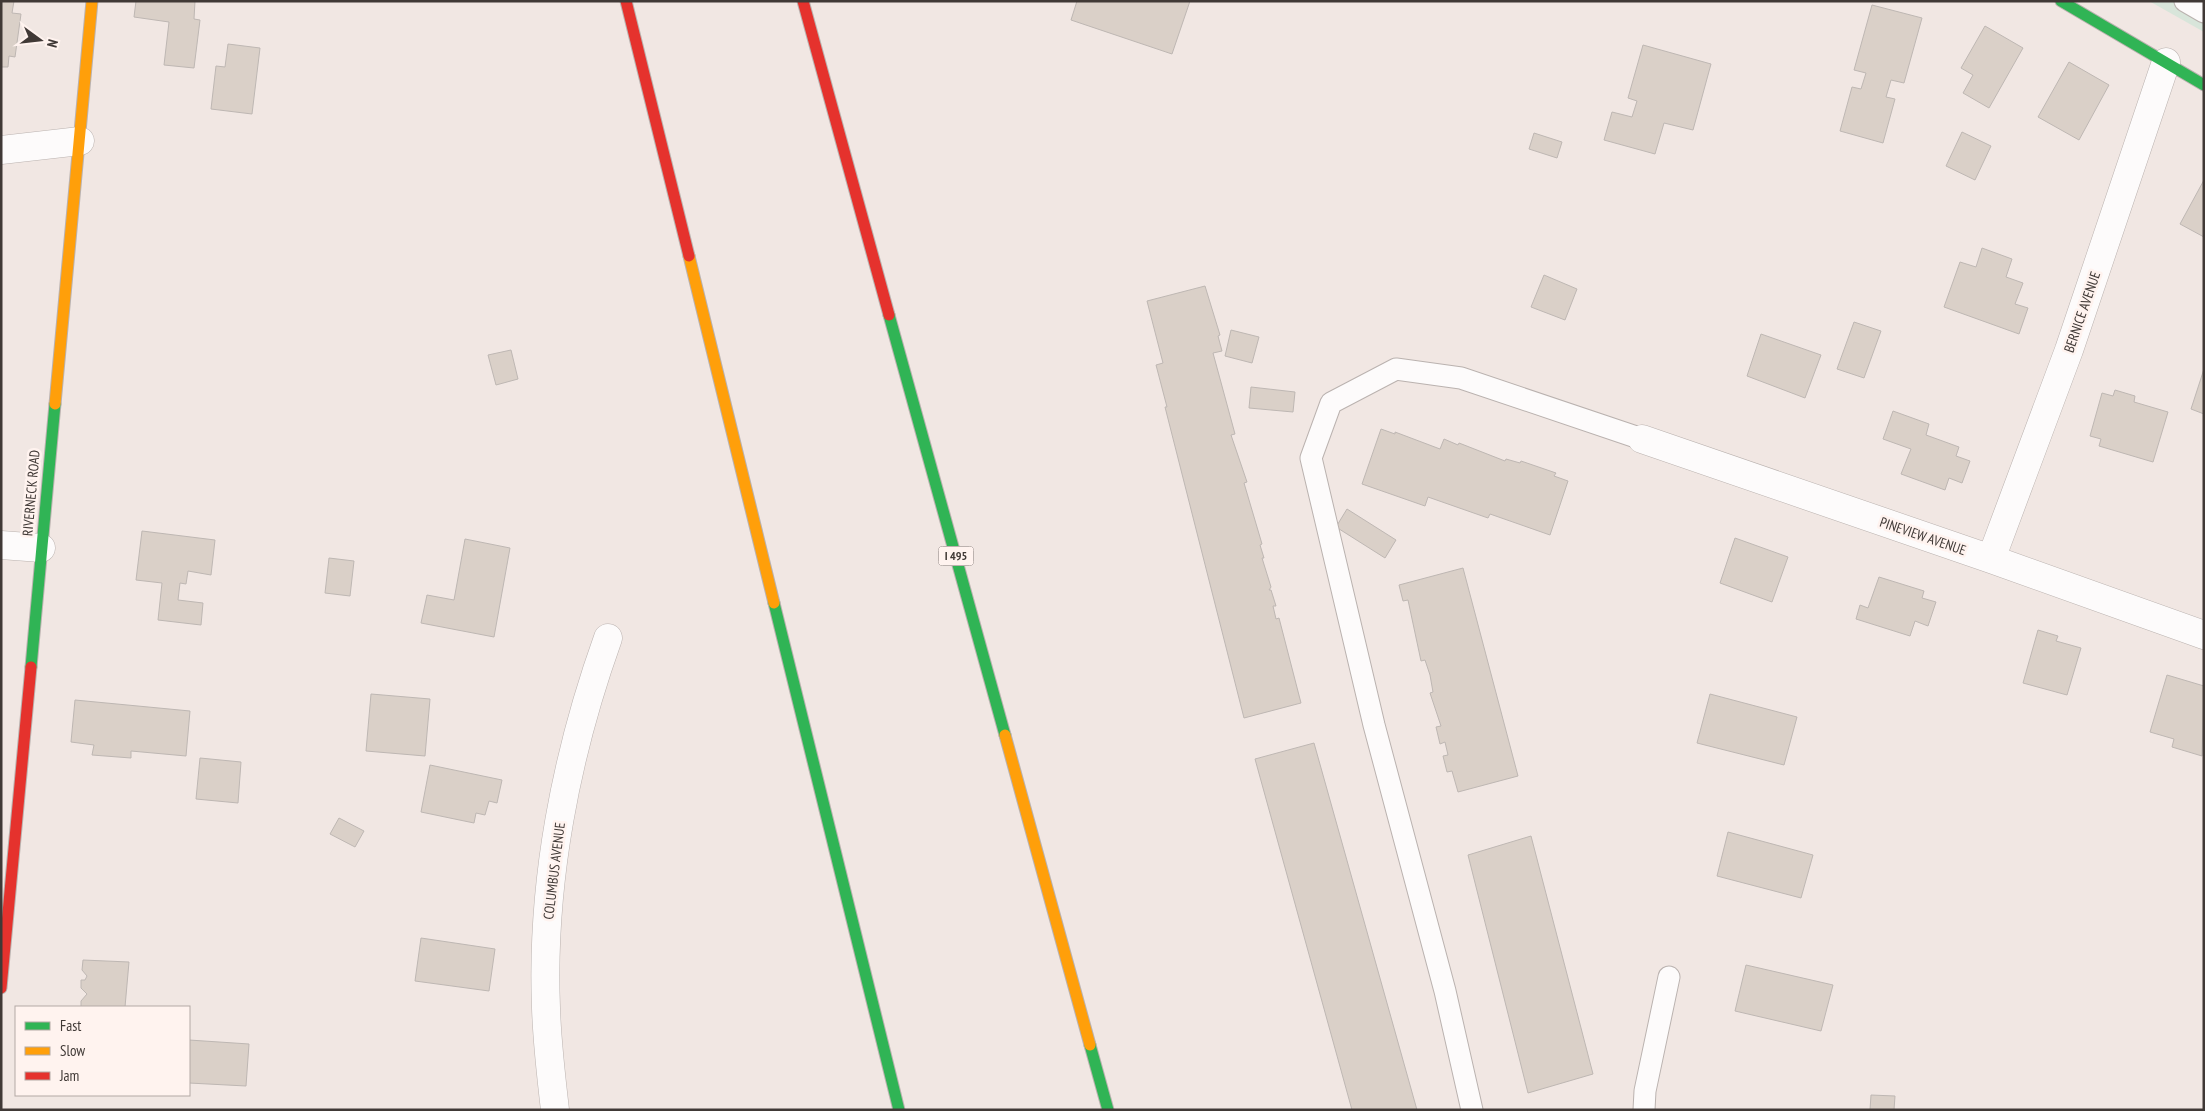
<svg xmlns="http://www.w3.org/2000/svg" width="2205" height="1111" font-family="'PT Sans Narrow',sans-serif">
<style>
.green{fill:#d8e5da}
.building{fill:#dad0c8;stroke:#beb7b3}
.lines{fill:none;stroke-linecap:round;stroke-linejoin:round}
.lane-casing{stroke:#bab2af;stroke-width:23}
.street-casing{stroke:#bab2af;stroke-width:29}
.fast-casing{stroke:#bab2af;stroke-width:13}
.slow-casing{stroke:#bab2af;stroke-width:13}
.jam-casing{stroke:#bab2af;stroke-width:13}
.lane{stroke:#fdfbfb;stroke-width:21}
.street{stroke:#fdfbfb;stroke-width:28}
.fast{stroke:#30b455;stroke-width:11}
.slow{stroke:#ff9f0a;stroke-width:11}
.jam{stroke:#e5322d;stroke-width:11}
.labels{text-anchor:middle;stroke-width:5;stroke-linejoin:round;paint-order:stroke}
.shield{fill:#fff3ef;stroke:#79716e;stroke-width:1}
.shield-label{font-size:12px;font-weight:bold;fill:#403936}
.street-label{font-size:14px;fill:#403936;stroke:#fff3ef}
</style>
<rect width="100%" height="100%" fill="#f1e7e3"/>
<path class="green" d="M2149 1H2204V32Z"/>
<path class="building" d="M1 1H14L12 13 21 14 15 57 9 56 8 67H1Z
M136 1H195L194 19 200 20 194 68 164 65 169 22 134 17Z
M1077 1H1190L1172 54 1071 20Z
M1872 5 1922 18 1904 83 1891 80 1886 97 1895 99 1883 143 1840 131 1852 87 1861 89 1866 73 1854 70Z
M1985 26 2023 48 1989 108 1963 93 1973 75 1961 68Z
M228 44 260 48 252 114 211 109 216 66 225 67Z
M1643 45 1711 64 1693 130 1664 123 1655 154 1604 140 1612 112 1632 117 1637 101 1628 98Z
M2069 62 2109 85 2079 140 2038 117Z
M1962 132 1991 146 1975 180 1946 166Z
M1534 133 1562 142 1557 158 1529 149Z
M2204 180V237L2180 224Z
M1982 248 2012 259 2006 277 2023 283 2015 304 2028 308 2019 334 1944 307 1960 262 1976 267Z
M1544 275 1577 289 1565 320 1531 307Z
M1205 286 1220 335 1218 336 1222 351 1213 353 1235 434 1231 435 1247 482 1244 483 1262 544 1260 545 1264 558H1262L1271 587 1269 590H1271L1276 606H1273L1276 619 1279 618 1301 703 1244 718 1165 407H1167L1156 365 1163 363 1147 301Z
M1854 322 1881 331 1864 378 1837 369Z
M1231 330 1259 337 1252 363 1225 356Z
M1761 334 1821 355 1805 398 1747 376Z
M511 350 518 379 496 385 488 355Z
M2204 369V414L2191 409Z
M1251 387 1295 392 1293 412 1249 408Z
M2115 390 2135 396 2134 402 2168 412 2153 462 2099 446 2101 439 2090 436 2102 393 2113 396Z
M1893 411 1929 424 1926 435 1959 447 1956 456 1970 461 1962 483 1949 478 1945 490 1901 474 1911 449 1883 439Z
M1381 429 1395 434V432L1440 449 1444 439 1458 445 1459 443 1505 461 1506 459 1520 463 1521 461 1556 473 1554 476 1568 481 1550 535 1490 514 1488 518 1428 497 1425 506 1362 484Z
M1347 509 1396 540 1385 558 1336 527Z
M142 531 215 540 211 575 188 571 186 584 180 583 178 600 203 603 201 625 158 620 162 583 136 580Z
M1735 538 1788 557 1772 602 1720 583Z
M465 539 510 548 494 637 421 623 427 595 454 600Z
M329 558 354 561 350 596 325 593Z
M1463 568 1518 776 1458 792 1452 771 1447 772 1443 756 1448 755 1445 742 1440 744 1436 727 1441 726 1430 693 1433 692 1430 675 1425 660 1421 661 1408 600 1403 601 1399 585Z
M1879 577 1924 591 1922 598 1936 602 1928 626 1915 621 1910 636 1856 619 1860 605 1868 608Z
M2038 630 2058 636 2056 641 2081 648 2067 695 2023 683Z
M2167 675 2204 686 2202 756 2172 747 2174 739 2150 732Z
M371 694 430 699 425 756 366 751Z
M1710 694 1797 717 1784 765 1697 743Z
M75 700 190 711 186 756 131 751V758L92 755 94 745 71 742Z
M1314 743 1417 1110H1352L1255 759Z
M200 758 241 762 238 803 196 799Z
M430 765 502 780 497 803 489 801 485 815 476 813 474 823 421 812Z
M339 818 364 831 355 847 330 834Z
M1728 832 1813 855 1801 898 1717 876Z
M1531 836 1593 1074 1528 1093 1468 855Z
M421 938 495 949 489 991 415 981Z
M83 960 129 962 125 1007H81V1001L87 994 81 988V980H85L87 976 82 970Z
M1746 965 1833 985 1821 1031 1735 1011Z
M189 1040 249 1044 246 1086 189 1083Z
M1871 1095 1895 1096 1894 1110H1870Z"/>
<g class="lines">
<defs>
<path id="lane" d="M2185 1 2204 12
M1472 1110 1445 991 1374 725 1311 458 1331 403 1396 369 1461 378 1642 439
M1644 1110 1645 1091 1669 977"/>
<path id="street" d="M1 150 80 141
M1642 439 1991 559 2204 635
M1 545 41 548
M1991 559 2069 350 2166 62
M555 1110C551 1076 547 1042 546 1008 541 883 566 755 608 638"/>
<path id="fast" d="M2061 1 2204 85
M889 315 1005 735
M774 603 899 1110
M31 667 55 404
M1090 1045 1108 1110"/>
<path id="slow" d="M689 256 774 603
M55 404 92 1
M1005 735 1090 1045"/>
<path id="jam" d="M626 1 689 256
M803 1 889 315
M1 988 31 667"/>
</defs>
<use href="#lane" class="lane-casing"/>
<use href="#street" class="street-casing"/>
<use href="#fast" class="fast-casing"/>
<use href="#slow" class="slow-casing"/>
<use href="#jam" class="jam-casing"/>
<use href="#lane" class="lane"/>
<use href="#street" class="street"/>
<use href="#fast" class="fast"/>
<use href="#slow" class="slow"/>
<use href="#jam" class="jam"/>
</g>
<g class="labels">
<rect class="shield" x="938.5" y="546.5" width="35" height="19" rx="4"/>
<g class="shield-label">
<text x="956" y="560">I 495</text>
</g>
<g class="street-label">
<text transform="translate(2082 312) rotate(-71)" y="5">BERNICE AVENUE</text>
<text transform="translate(31 493) rotate(-85)" y="5">RIVERNECK ROAD</text>
<text transform="translate(1923 536) rotate(19)" y="5">PINEVIEW AVENUE</text>
<text transform="translate(554 871) rotate(-83)" y="5">COLUMBUS AVENUE</text>
</g>
</g>
<rect width="2205" height="1111" fill="none" stroke="#403936" stroke-width="5"/>
<rect x="15" y="1006" width="175" height="90" fill="#fff3ef" stroke="#b3a9a5"/>
<rect x="25" y="1022" width="25" height="8" fill="#30b455" stroke="#b3a9a5"/>
<text x="60" y="1031" font-size="15" fill="#403936">Fast</text>
<rect x="25" y="1047" width="25" height="8" fill="#ff9f0a" stroke="#b3a9a5"/>
<text x="60" y="1056" font-size="15" fill="#403936">Slow</text>
<rect x="25" y="1072" width="25" height="8" fill="#e5322d" stroke="#b3a9a5"/>
<text x="60" y="1081" font-size="15" fill="#403936">Jam</text>
<g transform="translate(40 40) rotate(105)" stroke="#fff3ef" stroke-width="4" paint-order="stroke">
<path d="M0-4L9 19L0 12L-9 19Z" fill="#403936"/>
<text y="-8" font-size="14" font-weight="bold" text-anchor="middle" fill="#403936">N</text>
</g>
</svg>
